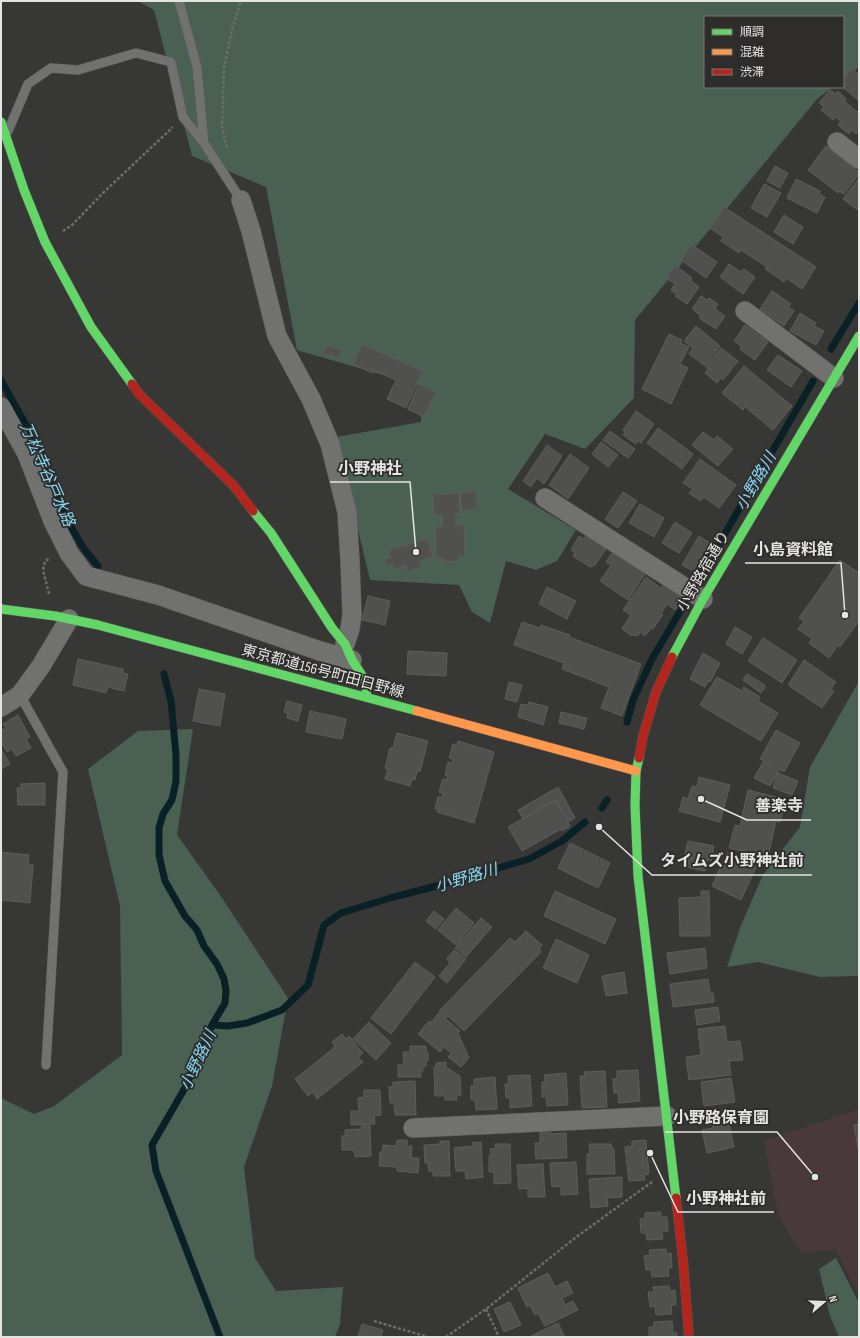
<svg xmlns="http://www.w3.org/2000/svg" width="860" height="1338" font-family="'Sofia Sans Condensed','Noto Sans JP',sans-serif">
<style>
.education{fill:#4a393b}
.green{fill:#496053}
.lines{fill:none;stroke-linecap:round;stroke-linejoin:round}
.stream{stroke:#0a2027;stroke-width:7}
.building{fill:#50504e;stroke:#5d5d5c}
.lane-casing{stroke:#565655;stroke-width:10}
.street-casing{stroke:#565655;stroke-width:20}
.fast-casing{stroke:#565655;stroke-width:10}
.slow-casing{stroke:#565655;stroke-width:10}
.jam-casing{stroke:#565655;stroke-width:10}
.path{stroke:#6d6d6c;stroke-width:2.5;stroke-dasharray:3 2;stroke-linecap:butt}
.lane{stroke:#71716f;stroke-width:9}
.street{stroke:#71716f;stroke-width:19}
.fast{stroke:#63d668;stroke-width:9}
.slow{stroke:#ff974d;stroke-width:9}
.jam{stroke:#b3261e;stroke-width:9}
.labels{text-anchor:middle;stroke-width:3.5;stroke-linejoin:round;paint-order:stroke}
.street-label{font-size:15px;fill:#e4e4e2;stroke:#2e2d2b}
.water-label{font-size:16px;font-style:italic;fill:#87d8f4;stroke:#2e2d2b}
.leader{fill:none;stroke:#e4e4e2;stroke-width:1.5}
.callout-dot{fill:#e4e4e2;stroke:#2e2d2b;stroke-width:1.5}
.callout-label{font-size:16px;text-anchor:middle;font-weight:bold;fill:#e4e4e2;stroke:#2e2d2b;stroke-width:3.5;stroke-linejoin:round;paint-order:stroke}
</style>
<rect width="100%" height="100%" fill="#373736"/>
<path class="education" d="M859 1109V1296L836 1250 800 1252 778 1214 764 1141Z"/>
<path class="green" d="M138 1H859V67L843 79V17H705V87H833L818 98 635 320 634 398 585 449 545 434 508 489 576 530 557 561 536 570 506 561 490 623 472 612 459 585 370 580 336 437 421 422V386L297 350 266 187 192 156 154 10Z
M859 681V976L820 977 758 962 727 967 741 925 763 875 800 827 810 767Z
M193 729 177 835 218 892 288 998 272 1086 244 1167 255 1258 276 1291 343 1287 340 1324 335 1337H1V1098L34 1114 54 1106 122 1055 120 906 88 769 138 731Z
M836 1258 859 1303V1337H839L830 1316 819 1269Z"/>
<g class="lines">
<path class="stream" d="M831 349 859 303
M1 380 40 450 67 520 84 549 98 566
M697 582 813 381
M164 674 171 701 176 755V781L172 800 163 814 159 828V855L165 881 185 916 197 930 204 946 217 964 224 979 226 991 225 1003 212 1025
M627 722 633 700 652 659 685 603
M602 808 607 800
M220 1337 156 1171 152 1145 186 1086 212 1025 228 1026 247 1023 282 1010 308 985 324 925 341 913 390 898 448 883 529 859 562 841 585 822"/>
</g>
<path class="building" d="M852 68 858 74 859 72V101L843 87V79Z
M830 90 836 94 838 91 846 99 844 101 857 112 859 109V130L856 134 852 130 849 134 838 125 841 121 835 117 833 120 821 110 824 107 819 103Z
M826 146 859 172V174L844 194 839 191 838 193 808 170Z
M775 166 788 173 780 188 767 181Z
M859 178V211L843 199Z
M796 179 820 191 819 194 825 197 817 213 787 198Z
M764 184 781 193 767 217 751 208Z
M724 207 816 267 802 289 786 278 784 282 765 269 767 267 741 250 739 253 721 241 723 237 710 228Z
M784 215 803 227 793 244 774 232Z
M692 245 717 262 706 278 681 260Z
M729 264 741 272 744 269 755 277 743 294 720 277Z
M675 265 692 278 690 280 699 287 687 304 675 296 677 295 671 290 675 284 666 278Z
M772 291 791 304 788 307 794 311 784 326 760 309Z
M701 296 707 300 709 298 718 304 715 309 725 316 716 329 699 318 701 316 692 309Z
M800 313 816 323 814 326 824 331 816 345 790 331Z
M745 325 768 342 755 360 740 349 741 346 734 341Z
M696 326 720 346 705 366 689 354 693 348 684 341Z
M669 334 682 340 680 343 689 347 680 364 688 368 671 404 642 389Z
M362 344 423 371 406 408 387 399 396 380 375 371 373 373 353 364Z
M326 345 342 350 340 358 324 354Z
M721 348 738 361 723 380 721 378 717 383 705 373 708 369 706 367Z
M778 355 802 371 791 387 767 370Z
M744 366 792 406 773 430 745 407 743 410 722 393Z
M419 384 436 392 424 417 408 409Z
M636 411 654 424 641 443 638 441 636 444 623 435 625 432 623 430Z
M658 428 693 454 682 469 647 443Z
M610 431 635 449 628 458 603 440Z
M703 432 714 440 717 436 733 449 718 466 692 445Z
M601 442 618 455 608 467 592 454Z
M547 445 562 456 544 484 537 478 531 487 523 481Z
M570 454 589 468 568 499 549 485Z
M700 459 736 485 719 508 704 497 701 501 689 493 693 489 683 483Z
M476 491 478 509 462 511 460 493Z
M623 492 637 501 618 528 605 519Z
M459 493 460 514 455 515 456 525H464L465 556H459L460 561 442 562V558H436L435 526H442V515L434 516 433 494Z
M640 504 664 518 654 537 629 523Z
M675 522 692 533 679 553 662 543Z
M586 535 606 549 595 565 590 567 573 556 575 552 571 550 579 536 584 539Z
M699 536 711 544 695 572 682 565Z
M427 538 433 557 420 561 422 567 407 572 406 565 395 569 393 564 387 566 385 559 391 557 389 550Z
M612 553 617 556 619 553 646 572 628 600 600 581 611 565 606 562Z
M840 560 859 573V621L840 647 838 645 829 658 809 643 812 639 798 629 804 621 799 618Z
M646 577 661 588 664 584 684 598 675 610 667 604 661 614 663 615 653 629 651 628 645 636 640 632 638 636 630 635 622 629 631 615 623 610Z
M547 587 576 601 567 619 539 604Z
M368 596 390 601 385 625 362 620Z
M522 622 540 628 541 625 570 635 569 637 641 664 622 716 601 708 609 687 562 669 564 663 514 645Z
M735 627 752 637 742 654 726 644Z
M763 638 797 660 782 683 748 661Z
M408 651 447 653 446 676 407 674Z
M703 653 720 663 710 682 708 681 705 687 690 679Z
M78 659 123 669V673L128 674 124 691 108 687 106 693 73 685Z
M804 660 836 682 831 689 834 691 822 708 788 685Z
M747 674 766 686 761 693 743 680Z
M717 677 742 691 744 687 760 697 758 701 778 713 761 741 700 705Z
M509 682 522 685 517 702 505 699Z
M199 689 225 694 220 726 193 721Z
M287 701 302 705 298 721 287 718 288 713 284 712Z
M529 702 548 707 543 725 518 717 521 704 528 705Z
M310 711 346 719 342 739 306 732Z
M561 712 587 718 584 729 559 723Z
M18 715 30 737 26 739 31 748 16 756 12 749 7 752 1 742V731L6 728 3 724Z
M776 730 800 743 784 772 760 759Z
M397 733 428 741 420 772 417 771 415 780 412 779 410 786 385 779 388 769 385 768 390 748H393Z
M458 741 494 752 474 823 437 812 438 809H435L438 797 441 798 443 793 439 792 443 779 446 780 448 776 445 775 448 762 452 763 453 759 449 758 453 744 457 745Z
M1 749 10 764 1 769Z
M763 762 779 771 770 786 754 778Z
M778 773 798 781 792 795 773 788Z
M699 777 730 785 720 822 679 811 683 797 688 799 692 786 697 787Z
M45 783V805H18L17 788H21V784Z
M558 787 575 818 568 822 556 800 523 819 518 810Z
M748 790 780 798 779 805 784 806 780 822 776 821 768 857 729 848 735 825 740 826Z
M556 800 570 826 562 831 561 829 522 851 508 827Z
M688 841 714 846 711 861 707 860 705 871 682 866Z
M570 843 610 863 598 888 558 868Z
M1 852 29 855 28 864 33 865 30 903 1 900Z
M727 853 756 867 741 900 712 886Z
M555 891 616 919 605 944 544 916Z
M701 891H709L710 936H680L679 898 701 897Z
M456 908 474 923 456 945 438 930Z
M434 911 444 919 436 929 426 921Z
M481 918 492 927 466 957 455 948Z
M526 931 542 945 539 949 541 952 464 1031 448 1016 446 1018 439 1011 510 938 515 942Z
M556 939 589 955 577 983 543 968Z
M705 948 707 968 670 974 667 953Z
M454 950 466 959 447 983 439 976 450 963 447 959Z
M415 962 435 977 391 1034 371 1018Z
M624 972 627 993 606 996 602 976Z
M708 979 710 993H713L714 1002 673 1007 670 984Z
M718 1007 720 1021 697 1025 695 1010Z
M439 1013 460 1031 458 1033 469 1058 461 1067 448 1057 451 1053 444 1047 440 1052 418 1034 429 1021 430 1023Z
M369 1022 391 1043 376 1060 353 1039Z
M725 1026 727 1042 740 1041 743 1060 729 1061 731 1075 689 1080 686 1057 701 1055 698 1029Z
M342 1034 346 1039 349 1036 363 1053 358 1057 363 1062 317 1099 313 1092 308 1096 295 1079 335 1047 332 1042Z
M410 1046H426V1052H428V1061H426V1066H423V1071H421V1077H398V1065H404L403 1052H410Z
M446 1062V1067L460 1076 461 1095H456L457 1100H445V1096H435L434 1067H436V1063Z
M638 1070 640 1101 619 1103 618 1093H614L613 1079H617V1071Z
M605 1071 607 1107 582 1108 580 1076H585L584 1072Z
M566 1073 568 1105 547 1106 546 1096 542 1097V1082H545L544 1075Z
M530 1075 532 1106 510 1108V1098H506L505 1084H509L508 1076Z
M495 1077 497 1109 476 1110 475 1100H471V1086H474V1079Z
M731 1078 735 1102 704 1106 701 1082Z
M415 1081 416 1115H395L394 1103H390L389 1087H393V1082Z
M364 1090H380L381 1115 374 1116 375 1124 351 1125V1111H359L358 1098 364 1097Z
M726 1110 734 1147 707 1153 702 1130 713 1128 710 1114Z
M859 1124V1153L854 1125Z
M361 1126H370L371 1156 355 1157 354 1150H342V1136H345V1130L362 1129Z
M540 1131H550L551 1134 566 1133 567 1158 536 1159 535 1143H540Z
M397 1140H407V1146H412L411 1158H419L418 1173 397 1171V1167L379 1166 380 1152H382L383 1145 396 1146Z
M646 1140 649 1174 644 1175 645 1180 629 1181 625 1147 632 1146V1141Z
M440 1141H449L450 1176H433V1171H429L428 1163H425L424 1145 440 1144Z
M481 1142 483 1177 466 1179 465 1171H456L454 1148 473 1146 472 1143Z
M495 1144H510L511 1183 494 1184V1172H489V1156H491L490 1149 496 1148Z
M589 1144H611L612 1148H614L615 1174H587V1154H590Z
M576 1162 578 1194 561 1195V1186L552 1187 550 1163Z
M543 1164 545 1197H528V1188L519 1189 517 1165Z
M622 1177V1197L607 1198 608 1206 591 1208 589 1179Z
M661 1212V1217H667L668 1231H662L663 1239 647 1240 646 1233H641L640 1219 645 1218V1213Z
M666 1249V1254L671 1253 672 1268H668L669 1276 652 1277 651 1270H646L644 1256 650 1255 649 1250Z
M548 1273 555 1287 567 1281 573 1293 562 1298 565 1305 573 1301 578 1310 545 1326 538 1313 535 1315 530 1305 527 1307 518 1288Z
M669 1286 670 1291 675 1290 676 1305H671L672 1314 656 1315 655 1306 650 1307 648 1292H654L653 1287Z
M510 1302 521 1325 504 1332 494 1309Z
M672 1321 673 1333H677V1337H649V1327H654V1322Z
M558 1323 565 1337H529Z
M362 1324 383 1330 381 1337H358Z"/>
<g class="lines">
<defs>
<path id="lane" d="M179 1 197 67 204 143 241 200
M8 131 28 84 51 68 78 70 136 53 171 62 183 117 204 143
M20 695 63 772 46 1065"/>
<path id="street" d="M837 142 859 159
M241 200 251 231 277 336 311 399 330 444 347 512 350 561 352 615 350 629 345 644
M745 311 834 378
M1 407 27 454 53 521 69 553 86 576 158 595 320 651 352 660
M545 498 703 599
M1 707 20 695 41 666 69 619
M413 1128 667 1116"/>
<path id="fast" d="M1 122 24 190 45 242 91 327 132 384
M253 511 271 533 332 628 345 644 352 660 365 680 367 697
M1 609 55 616 98 625 417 711
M672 657 703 599 859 336
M639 758 636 771 635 806 638 876 676 1198"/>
<path id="slow" d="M417 711 636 771"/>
<path id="jam" d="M132 384 139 394 233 485 253 511
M639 758 643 736 656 692 672 657
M676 1198 683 1260 689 1337"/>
</defs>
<use href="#lane" class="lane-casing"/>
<use href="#street" class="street-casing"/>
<use href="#fast" class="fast-casing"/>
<use href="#slow" class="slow-casing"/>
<use href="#jam" class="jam-casing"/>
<path class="path" d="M227 148 222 128 224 68 232 29 241 1
M63 231 72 225 104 192 173 127
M49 594 43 570 45 561 49 559
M486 1309 499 1337
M374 1321 428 1337
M446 1337 486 1309 575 1238 652 1182"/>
<use href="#lane" class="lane"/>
<use href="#street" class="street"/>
<use href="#fast" class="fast"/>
<use href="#slow" class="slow"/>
<use href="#jam" class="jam"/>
</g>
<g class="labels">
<g class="street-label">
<text transform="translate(703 571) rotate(-60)" y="5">小野路宿通り</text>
<text transform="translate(323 671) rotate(15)" y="5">東京都道156号町田日野線</text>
</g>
<g class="water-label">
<text transform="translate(48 474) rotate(66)" y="6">万松寺谷戸水路</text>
<text transform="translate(755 481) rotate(-60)" y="6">小野路川</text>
<text transform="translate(466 877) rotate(-16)" y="6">小野路川</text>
<text transform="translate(197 1060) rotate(-65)" y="6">小野路川</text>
</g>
</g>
<path class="leader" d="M416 552L410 482H330M845 615L841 563H745M701 799L747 820H811M599 827L652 875H812M815 1177L777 1132H665M650 1153L678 1212H774"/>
<g class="callout-dot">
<circle cx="416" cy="552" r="4"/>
<circle cx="845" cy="615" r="4"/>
<circle cx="701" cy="799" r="4"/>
<circle cx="599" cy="827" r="4"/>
<circle cx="815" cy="1177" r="4"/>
<circle cx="650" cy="1153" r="4"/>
</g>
<g class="callout-label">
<text x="370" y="474">小野神社</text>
<text x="793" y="555">小島資料館</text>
<text x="779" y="811">善楽寺</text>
<text x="732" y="866">タイムズ小野神社前</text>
<text x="721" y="1123">小野路保育園</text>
<text x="726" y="1204">小野神社前</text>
</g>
<rect width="860" height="1338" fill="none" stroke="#e4e4e2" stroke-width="4"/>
<rect x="704" y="16" width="140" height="72" fill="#2e2d2b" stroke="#777674"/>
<rect x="712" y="29" width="20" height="6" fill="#63d668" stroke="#777674"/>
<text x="740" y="36" font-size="12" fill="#e4e4e2">順調</text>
<rect x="712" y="49" width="20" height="6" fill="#ff974d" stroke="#777674"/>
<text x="740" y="56" font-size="12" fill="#e4e4e2">混雑</text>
<rect x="712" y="69" width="20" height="6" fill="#b3261e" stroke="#777674"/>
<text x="740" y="76" font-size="12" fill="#e4e4e2">渋滞</text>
<g transform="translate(824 1302) rotate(71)" stroke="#2e2d2b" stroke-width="3" paint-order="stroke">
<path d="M0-3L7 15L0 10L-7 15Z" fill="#e4e4e2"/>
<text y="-6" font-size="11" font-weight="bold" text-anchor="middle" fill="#e4e4e2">N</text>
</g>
</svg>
